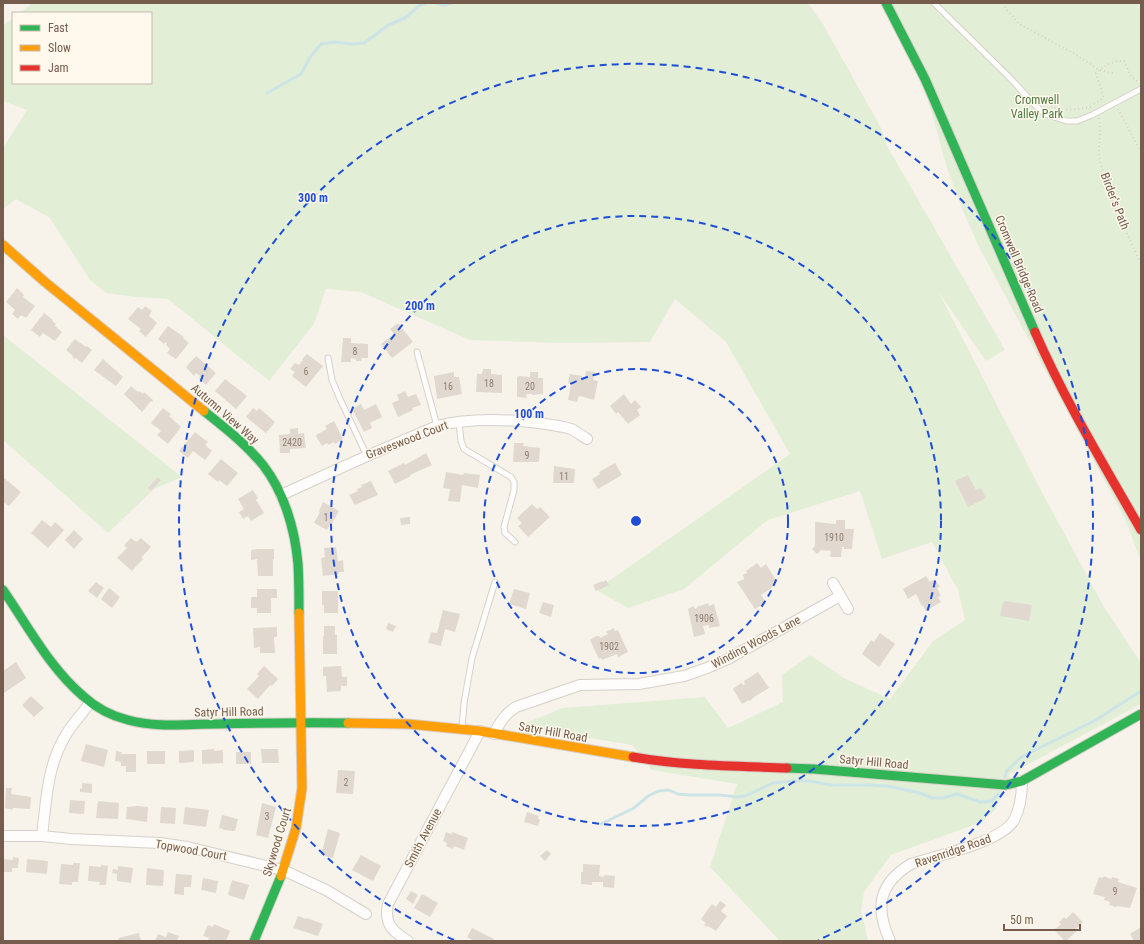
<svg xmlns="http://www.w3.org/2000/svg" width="1144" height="944" font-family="'Roboto Condensed',sans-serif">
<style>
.green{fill:#e3eed6}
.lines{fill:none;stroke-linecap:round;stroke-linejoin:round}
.stream{stroke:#cde4e7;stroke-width:3}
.building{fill:#e1d9d0}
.lane-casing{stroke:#d6d0c9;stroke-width:7}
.street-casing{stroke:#d6d0c9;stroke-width:12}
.fast-casing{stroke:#d6cfc8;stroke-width:11}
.slow-casing{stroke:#d6cfc8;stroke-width:11}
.jam-casing{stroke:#d6cfc8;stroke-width:11}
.path{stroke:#d8d1cb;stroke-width:2;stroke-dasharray:1 3;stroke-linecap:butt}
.lane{stroke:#fefdfc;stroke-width:5}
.street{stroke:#fefdfc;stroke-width:10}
.fast{stroke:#30b455;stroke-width:9}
.slow{stroke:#ff9f0a;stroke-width:9}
.jam{stroke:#e5322d;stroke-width:9}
.ring{fill:none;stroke:#1d4ed8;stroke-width:2;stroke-dasharray:7 5}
.labels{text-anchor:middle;stroke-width:3;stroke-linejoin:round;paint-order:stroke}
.number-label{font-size:10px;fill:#927e70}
.park-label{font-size:12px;fill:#517a43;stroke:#fef8ed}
.street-label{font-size:12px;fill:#755c4c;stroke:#fef8ed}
.centre{fill:#1d4ed8;stroke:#fef8ed;stroke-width:2}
.ring-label{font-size:12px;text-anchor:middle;font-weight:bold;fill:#1d4ed8;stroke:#fef8ed;stroke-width:3;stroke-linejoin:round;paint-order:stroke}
</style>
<rect width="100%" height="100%" fill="#f7f3eb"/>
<path class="green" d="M32 3H808L823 24 881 128 887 146 1005 350 986 361 938 291 1044 496 1103 605 1141 663V704L1010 774 995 810 982 822 891 855 864 892 861 910 868 941H780L710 867 737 784 652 770 632 745 518 726 563 708 705 697 728 728 783 702 782 675 810 655 844 678 890 699 933 641 965 620 958 590 932 542 882 559 860 491 768 520 684 589 628 608 596 590 790 454 726 342 675 299 650 342 561 343 470 340 361 292 326 289 314 324 269 381 168 299 136 297 106 293 90 280 50 218 16 199 3 209V148L27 110 3 101V26L13 18V83H151V13H20Z
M885 3H1141V561L1125 519 978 245 963 211 947 168 927 96Z
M3 335 182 477 154 489 108 533 3 440Z"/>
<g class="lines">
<path class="stream" d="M436 3 443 5 452 3
M267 93 301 74 310 57 321 44 334 42 352 44 364 43 374 36 388 25 405 18 419 6 426 3
M1005 777 1006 772 1021 757 1096 720 1141 691
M601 824 634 808 648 796 659 791 669 790 678 794 689 795H720L738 797 745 796 773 783 793 781H810L830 785H868L887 786 920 793 932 798H943L957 794 980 802 992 801 998 794"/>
</g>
<path class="building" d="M17 288 24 295 23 297 35 306 26 318 21 315 18 319 12 314 15 310 6 302Z
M145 306 152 311 149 316 157 323 146 337 139 331 141 329 128 319 138 307 142 310Z
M44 313 53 320 52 321 56 324 55 326 62 332 55 341 43 333 40 337 31 330Z
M398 323 413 342 392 358 381 344 394 334 390 329Z
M168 326 184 337 183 338 189 343 176 359 167 353 170 349 166 345 167 343 165 342 164 344 158 339Z
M343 338H351V343L368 344V358H362L361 361H356V359L351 358V362H341Z
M75 339 86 347 87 346 92 350 82 363 76 358 75 359 72 357 73 356 66 350Z
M307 354 323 366 306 387 292 376 295 372 290 369 295 363 299 365 303 360 302 359Z
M196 356 216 373 206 385 199 379 200 376 196 373 194 376 186 367Z
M103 359 123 377 116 386 94 370Z
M483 369H491V374L502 375V393L476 392 477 374H482Z
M586 371 595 372 593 380 598 381 594 400 579 396 577 402 568 400 571 384 568 383 570 374 582 376V377L585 378Z
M454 372V377H459L462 394 437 399 434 376Z
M530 372H538V378H543V394L532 395V394H526L527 398 517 397V377L519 376 530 377Z
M225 379 247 396 236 409 215 391Z
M131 386 138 392 139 391 143 394 144 392 153 400 152 402 151 401 142 412 124 394Z
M405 391 408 397 416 394 421 405 412 408 413 410 398 417 392 403 399 400 397 395Z
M624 394 631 404 635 400 641 407 637 410 640 415 628 424 618 412 616 414 610 406Z
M361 404 364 410 376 404 382 417 370 423 372 428 364 432 352 409Z
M163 408 171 414 169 416 181 427 168 444 157 435 161 431 155 426V427L151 423Z
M253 408 257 411 259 408 275 422 266 433 246 417Z
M334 421 343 439 335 444 334 442 328 445 327 443 322 446 316 436V435L327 429 325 426Z
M298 428V434L304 433 306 448 290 449V453H280L279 435 290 434V429Z
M195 432 208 442 205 445 212 451 205 460 193 451 188 458 179 451Z
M514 443H524L523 446 540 448 539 462H513Z
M426 453 432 465 410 475 411 476 395 484 388 471 404 463 405 465Z
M221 459 238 473 227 486 219 480 218 482 208 474Z
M615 463 622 475 598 489 592 479 600 474 599 472Z
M554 466 575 469 574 483H553Z
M446 472 463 475 464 473 480 475 478 488 462 485 460 502 448 501 450 489 443 488Z
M968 475 976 490 981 488 986 498 968 507 955 481Z
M3 477 21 492 9 506 3 502Z
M158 477 161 480 151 491 148 488Z
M371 481 378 495 355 505 349 495 358 491 357 489 362 487 361 485Z
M253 490 258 498 256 500 264 513 251 521 248 516 243 519 239 512 244 509 238 499Z
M323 502 339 511 331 525H330L327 530 314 523 320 512 319 511Z
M532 504 537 509 540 507 550 517 528 537 518 526 522 523 517 518Z
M410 517V524L401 525 400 518Z
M42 520 51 527 55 522 64 530 48 548 31 533Z
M836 520H845V529H854L852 549H844V547H842L841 557H830L831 551 821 550 817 554 812 549 815 546V522L836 524Z
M74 530 83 539 74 549 65 540Z
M131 538 136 542 141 538 151 547 141 558 143 559 132 571 117 558 127 548 124 545Z
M336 547 338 561 343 560 344 572H339V574L323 576 321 558 325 557 324 548Z
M257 549H274V559H273V576H258L257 559 251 560V550Z
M757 563 761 568 766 564 777 582 770 589 761 595 766 602 755 609 737 582 744 579 743 575 747 573 746 571Z
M926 576 930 582 935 579 940 587 937 588 941 596 938 597 941 602 926 611 923 606H922L916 594 908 599 903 589Z
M606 580 609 585 596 591 593 585 602 581 603 582Z
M96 582 104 588 97 598 88 591Z
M109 588 120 597 112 608 101 599Z
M257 589H277V598H271V613H257V608H251V597H257Z
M514 589 530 593 526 609 509 604Z
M322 591H338V613H324V605H322Z
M1004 601 1032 605 1029 621 1000 616 1003 603H1004Z
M543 602 554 605 551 617 539 613Z
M708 603 709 606 714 604 720 626 709 628V625L703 626 705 634 694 637 688 609 693 606 695 609 697 608V607Z
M443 610 460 614 455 632 445 629 441 646 428 643 431 632 437 633Z
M388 623 396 626 393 632 386 629Z
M324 626H335V635H337V654H323V636H324Z
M277 627V637H274L275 653H260V647L254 648 253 628Z
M614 628V631L618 630 628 652 618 657 617 654 602 660 601 658 599 659 590 640 596 636H599L600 638 608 634 606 632Z
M880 633 895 644 879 667 862 654 871 640 874 642Z
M16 662 26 678 4 693 3 671Z
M264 666 278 679 272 686 270 685 258 699 247 689 259 676 257 674Z
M341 666 342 677H347V686H341V691L327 692 326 676H323V667Z
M758 672 769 688 754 697 750 701 749 700 742 704 733 689 741 683 743 685 745 684 744 681Z
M31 696 44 708 34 717 22 705Z
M86 744 108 750 104 767 81 761Z
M214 749V751L223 750V763L202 764V750Z
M261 749H278L279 763H262Z
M194 750V762L179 763V751Z
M116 751 122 752 121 754H136V772H126V766H121V762L115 761Z
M147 751H165V764H147Z
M236 752H251V764H236Z
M338 770 355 771 353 794 336 793Z
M82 783 92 784V793L80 792V788L82 789Z
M6 788H12L11 794 31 797 30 809 13 808V810L5 808Z
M70 800 85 801 84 814 69 813Z
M98 801 119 803 118 819 96 818Z
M262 803 276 807 268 838 256 835Z
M137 806 148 807 147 822 126 819 127 807Z
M161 807 176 808 175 824 160 823Z
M185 807 209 810 206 827 183 824Z
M527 812 539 816 538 819H540L538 826 524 822Z
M222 815 238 819 235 831 223 830V829L219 828Z
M328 829 340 833 333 858 321 855Z
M446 832 452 834V832L468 838 464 850 454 846 453 849 446 846 447 843 443 841Z
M547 850 551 854 545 861 540 856Z
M361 855 381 866 373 881 352 870Z
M13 857 19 858 18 868H12V872H3V859L13 860Z
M27 859 48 861 47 874 26 872Z
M73 863H80L78 882H72V885L59 884 61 864 73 865Z
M583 864 600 865 599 876 604 877V875L615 876 614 888 603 887V882H592V885L581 884V872H583Z
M101 865 108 866 106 885H99L100 882 88 881 89 866 101 867Z
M118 866 133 868 131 883 117 881V874L112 873 113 869 118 870Z
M147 868 164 870 163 886 146 885Z
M176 874 192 875 191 887H184V895L174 894Z
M1104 876 1111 879 1112 877 1119 879 1118 882 1137 888 1130 908 1117 906 1116 907 1109 905 1110 902 1104 900 1105 897 1093 894 1099 877 1103 878Z
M203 878 218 881 216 893 201 890Z
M232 880 249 885 244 900 228 895Z
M411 891 418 895 413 904 406 899Z
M422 894 438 903 430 917 414 908Z
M720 901 726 905 721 911 727 916 716 931 708 926 707 927 704 925 706 923 701 919 712 904 716 907Z
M1073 912 1083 922 1076 929 1077 931 1066 941H1065L1054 930 1061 924 1059 922 1064 917 1066 919Z
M298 916 306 919 307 918 323 924 318 936 293 928Z
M214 924 230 931 226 941H207L209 938 203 936 208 925 213 927Z
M1141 927V941H1134L1130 934Z
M472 928 494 939 493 941H474L467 937Z
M168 932 179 936 177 941H155L158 934 166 937Z
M139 933 141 941H119L118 938Z"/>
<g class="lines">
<defs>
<path id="lane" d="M934 3 1009 77 1036 106 1045 114 1066 121H1077L1092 115 1141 89
M417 352 437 426
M328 358 332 380 340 399 367 456
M459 422 461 441 464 449 511 477 514 482V490L504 527 505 533 515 542
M462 728 464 703 472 658 495 582"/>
<path id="street" d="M281 495 367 456 437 426C467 418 500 419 531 422 545 424 558 425 571 429 576 431 582 436 587 439
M833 583 848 609
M494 734C500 722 505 714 516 707L580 685 639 684 684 676 707 668 728 659 840 596
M3 836H42L71 839 160 843 187 847 283 870 326 890 366 914
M42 836C46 803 47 769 63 740 70 726 81 715 90 703
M408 941C392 931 384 924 388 904L480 731
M890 941C875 908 878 884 911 864 936 856 1002 842 1014 820 1021 807 1022 794 1022 781"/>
<path id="fast" d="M886 3 925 79 1035 332
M204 411C225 428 246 444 263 465 284 492 295 529 298 564 299 580 299 597 299 613
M3 590C28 626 49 667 83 696 95 707 112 716 128 720 156 728 187 724 215 724 260 723 304 722 348 723
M787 768 814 769 1006 785 1022 781 1141 714
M254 941 281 876"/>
<path id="slow" d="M3 245 45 282 204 411
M348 723 408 724 480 731 633 757
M281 876 296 828 302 788 299 613"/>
<path id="jam" d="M1035 332C1065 401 1104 465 1141 530
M633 757C684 766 735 766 787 768"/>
</defs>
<use href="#lane" class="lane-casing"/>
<use href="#street" class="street-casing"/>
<use href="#fast" class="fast-casing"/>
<use href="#slow" class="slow-casing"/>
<use href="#jam" class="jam-casing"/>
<path class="path" d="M1003 3 1006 9 1019 24 1075 54 1099 70 1113 73
M1041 99C1061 114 1068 110 1091 107
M1094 104 1103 98V95L1096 73C1104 66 1113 60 1124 61L1131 77 1139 82
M1118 109 1137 145 1141 150
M1099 118C1101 130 1099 141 1099 152 1102 186 1127 232 1141 264"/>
<use href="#lane" class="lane"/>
<use href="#street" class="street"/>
<use href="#fast" class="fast"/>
<use href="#slow" class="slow"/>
<use href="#jam" class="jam"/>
</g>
<g class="ring">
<circle cx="636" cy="521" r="152"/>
<circle cx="636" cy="521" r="305"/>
<path d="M454 940A457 457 0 1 1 818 940"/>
</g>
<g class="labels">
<g class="number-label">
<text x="355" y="355">8</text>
<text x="306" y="375">6</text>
<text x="489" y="387">18</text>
<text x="448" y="390">16</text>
<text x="530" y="390">20</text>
<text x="292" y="446">2420</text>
<text x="527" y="459">9</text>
<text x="564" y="480">11</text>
<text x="326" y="521">1</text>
<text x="834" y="541">1910</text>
<text x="704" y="622">1906</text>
<text x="609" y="650">1902</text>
<text x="346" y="786">2</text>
<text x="267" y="820">3</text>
<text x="1115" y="895">9</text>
</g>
<g class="park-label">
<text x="1037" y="104">Cromwell<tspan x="1037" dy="14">Valley Park</tspan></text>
</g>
<g class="street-label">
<text transform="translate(1115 201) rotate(69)" y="4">Birder's Path</text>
<text transform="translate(1019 264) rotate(67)" y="4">Cromwell Bridge Road</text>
<text transform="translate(225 414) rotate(41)" y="4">Autumn View Way</text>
<text transform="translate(407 440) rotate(-21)" y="4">Graveswood Court</text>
<text transform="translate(756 642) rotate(-28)" y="4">Winding Woods Lane</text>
<text transform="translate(229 712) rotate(-1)" y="4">Satyr Hill Road</text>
<text transform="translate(553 732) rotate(10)" y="4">Satyr Hill Road</text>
<text transform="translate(874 762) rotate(5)" y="4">Satyr Hill Road</text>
<text transform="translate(423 838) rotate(-62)" y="4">Smith Avenue</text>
<text transform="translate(277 842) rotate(-73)" y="4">Skywood Court</text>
<text transform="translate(191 850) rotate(10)" y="4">Topwood Court</text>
<text transform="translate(953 851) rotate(-19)" y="4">Ravenridge Road</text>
</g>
</g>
<circle cx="636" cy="521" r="6" class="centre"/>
<g class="ring-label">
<text x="313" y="202">300 m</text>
<text x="420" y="310">200 m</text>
<text x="529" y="418">100 m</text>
</g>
<rect width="1144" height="944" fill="none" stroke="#755c4c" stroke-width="8"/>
<rect x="12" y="12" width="140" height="72" fill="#fef8ed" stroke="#c7baad"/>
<rect x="20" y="25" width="20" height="6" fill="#30b455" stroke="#c7baad"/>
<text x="48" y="32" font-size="12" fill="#755c4c">Fast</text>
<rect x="20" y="45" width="20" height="6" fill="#ff9f0a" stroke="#c7baad"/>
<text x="48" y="52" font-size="12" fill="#755c4c">Slow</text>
<rect x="20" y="65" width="20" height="6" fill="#e5322d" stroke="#c7baad"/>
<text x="48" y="72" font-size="12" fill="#755c4c">Jam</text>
<path d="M1004 924v6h76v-6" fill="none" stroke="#755c4c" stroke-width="2"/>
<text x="1010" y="924" font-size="12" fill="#755c4c" stroke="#fef8ed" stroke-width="3" paint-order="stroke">50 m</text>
</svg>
